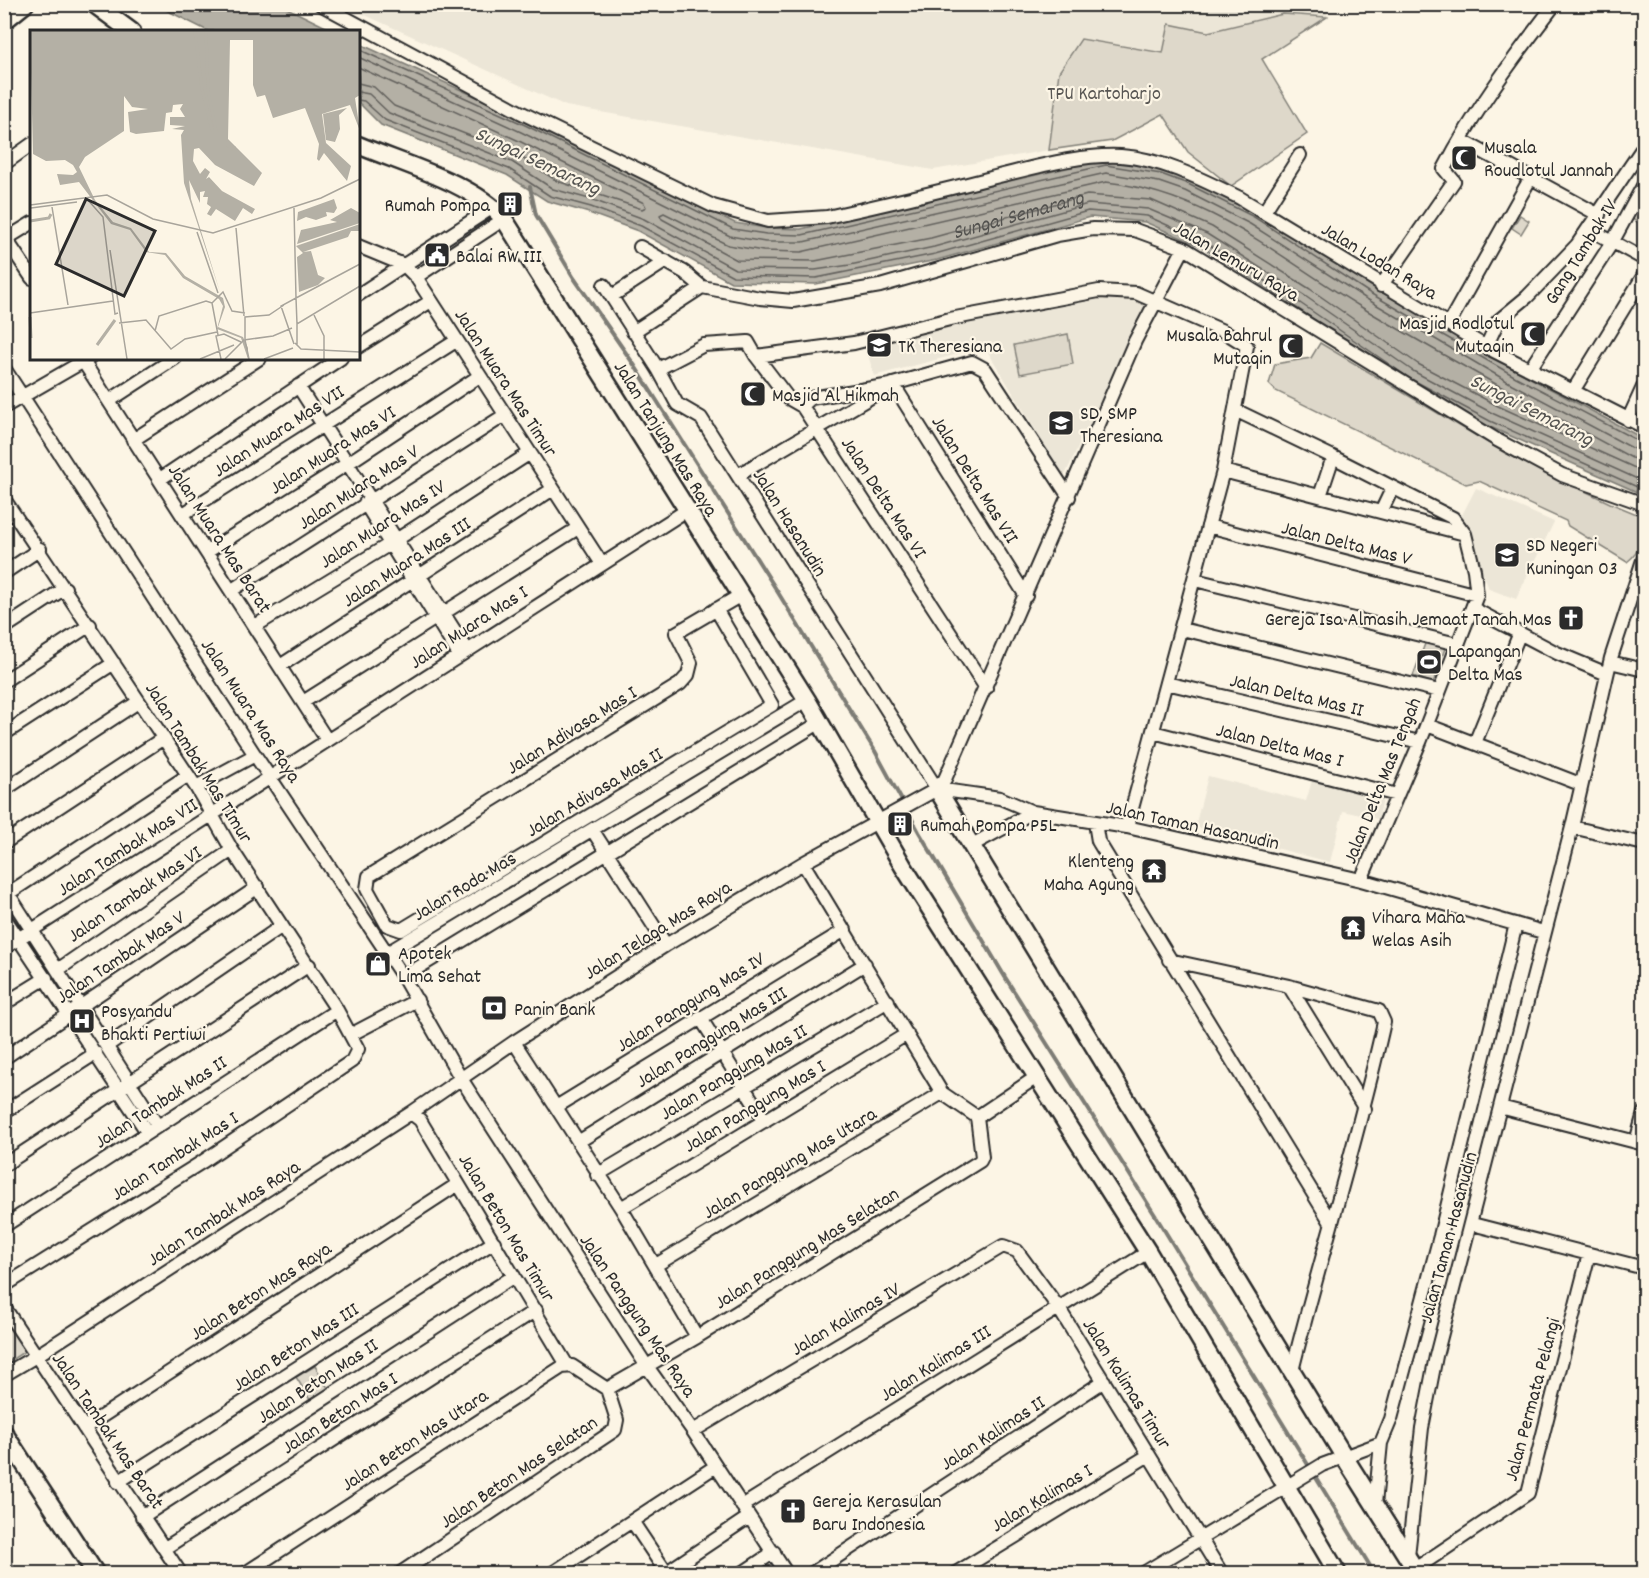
<svg xmlns="http://www.w3.org/2000/svg" width="1649" height="1578" font-family="Dekko,sans-serif">
<style>
.built{fill:#ece6d7}
.green{fill:#ded8ca;stroke:#84827a;stroke-width:1.5}
.water{fill:#b4b0a5;stroke:#7d7b74;stroke-width:1.5}
.lines{fill:none;stroke-linecap:round;stroke-linejoin:round}
.shore{stroke:#62605c;stroke-width:1.5}
.stream{stroke:#7d7b74;stroke-width:4}
.minor-casing{stroke:#2b2b2b;stroke-width:16}
.tertiary-casing{stroke:#2b2b2b;stroke-width:21}
.minor{stroke:#fcf5e5;stroke-width:12}
.tertiary{stroke:#fcf5e5;stroke-width:16}
.labels{text-anchor:middle;stroke-width:4.5;stroke-linejoin:round;paint-order:stroke}
.park-label{font-size:20px;fill:#585653;stroke:#fcf5e5}
.poi-label{font-size:20px;fill:#2b2b2b;stroke:#fcf5e5;text-anchor:start}
.street-label{font-size:20px;fill:#2b2b2b;stroke:#fcf5e5}
.water-label{font-size:21px;font-style:italic;fill:#545350;stroke:#fcf5e5}
.inset-river{fill:none;stroke:#b4b0a5;stroke-width:3}
.inset-road{fill:none;stroke:#a8a49b;stroke-width:1.5}
.view{fill:#2b2b2b;fill-opacity:0.15;stroke:#2b2b2b;stroke-width:3}
.inset-edge{fill:none;stroke:#2b2b2b;stroke-width:3}
</style>
<rect width="100%" height="100%" fill="#fcf5e5"/>
<filter id="ink" filterUnits="userSpaceOnUse"><feTurbulence type="fractalNoise" baseFrequency=".0167" numOctaves="2"/><feDisplacementMap in="SourceGraphic" scale="12" xChannelSelector="R" yChannelSelector="G"/><feConvolveMatrix kernelMatrix="1 2 1 2 8 2 1 2 1" color-interpolation-filters="sRGB"/></filter>
<g filter="url(#ink)">
<path class="built" d="M343 5H1329L1327 17 1283 14 1208 32 1169 24 1163 53 1081 39 1059 72 1049 150 933 170 566 106Z
M1092 294 1120 295 1147 304 1064 477 985 347 874 376 865 343Z
M1476 488 1554 522 1516 599 1489 589 1462 515Z
M1208 776 1306 801 1312 781 1383 799 1378 819 1343 811 1330 862 1195 827Z"/>
<path class="green" d="M1283 14 1327 17 1262 59 1307 134 1231 186 1188 152 1163 114 1112 141 1049 150 1059 72 1081 39 1163 53 1169 24 1208 32Z
M1639 196 1644 199V226L1627 216Z
M1520 215 1529 221 1521 234 1512 228Z
M1068 334 1073 364 1020 374 1014 345Z
M1320 343 1505 453 1610 503 1644 517C1644 534 1642 551 1627 562L1568 526 1566 521 1479 481 1466 484 1276 391 1269 384 1275 364 1311 358Z
M1426 641 1445 648 1433 683 1413 676Z
M4 1319 25 1351 5 1364H4Z
M315 1366 328 1388 310 1400 296 1377Z"/>
<path class="water" d="M156 5H281L334 31H208Z
M358 43 527 120 735 223 766 228 801 229 1106 159 1163 168 1190 178 1257 212 1371 286 1519 372 1644 439V495L1488 426 1406 383 1297 308 1200 246 1145 222 1090 217 937 260 816 284 731 282 638 231 589 213 547 201 507 175 381 125 359 103Z"/>
<g class="lines">
<g class="shore">
<path d="M358 49 525 125 733 229 766 234 802 235 1106 165 1161 174 1188 184 1254 217 1368 292 1516 377 1644 444"/>
<path d="M358 57 521 132 730 236 765 242H803L1106 173 1159 182 1185 191 1250 224 1365 298 1512 384 1636 450 1644 451"/>
<path d="M358 67 517 140 644 203 646 207 642 209 557 181 516 154 394 106 374 87 358 83"/>
<path d="M358 92 369 94 389 113 512 162 553 189 593 200 644 219 735 269 815 270 850 265 934 247 1088 204 1148 209 1207 234 1305 296 1413 371 1494 414 1644 482"/>
<path d="M358 100 364 101 385 120 509 169 550 196 591 207 641 226 733 276 816 278 935 254 1088 211 1147 216 1203 241 1300 303 1405 375"/>
<path d="M1413 380 1490 421 1644 490"/>
<path id="s1" d="M1644 460 1632 458C1541 409 1450 360 1361 307 1275 255 1210 194 1106 182L801 252 763 251 728 245 664 213 660 215 662 219 737 260 815 261 931 238 1087 195 1151 200 1212 227 1310 289 1418 364 1498 406 1644 472"/>
</g>
<path class="stream" d="M530 187 536 215 574 278 635 366 774 586 875 751 919 832 1005 977 1155 1215 1375 1574"/>
<defs>
<path id="minor" d="M320 4 520 112 713 206 768 221 827 217C882 205 937 192 991 178 1033 168 1077 154 1121 156 1163 159 1203 180 1240 198L1486 347 1644 427
M1461 140 1599 215
M4 164 32 144
M1264 212 1300 155
M1589 229 1644 259
M4 236 32 278
M6 239 32 223
M358 246 404 265 416 277 602 564
M640 247 684 272 702 287 760 298 793 301 880 286 1057 235 1093 229 1135 230 1184 248 1497 440 1562 475 1644 504
M416 277 504 219
M604 285 658 369 677 404 701 418 937 789
M1381 286 1454 181 1444 169C1474 111 1515 56 1555 4
M358 295 493 207
M612 296 666 261
M1449 323 1530 179
M633 332 702 287
M358 347 431 301
M1486 347 1498 321 1527 297 1577 245 1644 146
M756 356 788 398 802 406
M81 358 327 740
M4 368 255 755 403 977 460 1077 646 1365 693 1431 787 1574
M658 369 704 345 748 342 756 356 854 343 950 319 1099 291 1136 293 1223 331 1247 346 1223 471 1127 827
M1530 369 1613 241 1644 184
M893 384 1026 596
M891 385 811 398 802 406 986 688
M298 386 467 650
M1573 391 1644 275
M109 401 175 358
M4 407 89 358
M1235 410 1333 457
M1628 420 1644 385
M133 440 260 358
M1223 471 1465 534 1474 570 1477 595 1420 742 1361 880
M738 475 893 384 972 362 985 369 1069 497
M160 479 341 358
M1320 496 1333 457 1453 518 1465 534
M4 499 196 787 232 850 337 1010 358 1049 352 1061 202 1162 4 1286
M365 503 459 655
M1381 512 1392 489
M183 514 456 341
M1208 526 1477 595
M207 552 342 467 478 377
M4 573 40 549
M1195 580 1457 644
M232 590 505 415
M1472 608 1557 653 1607 674
M716 609 772 705 401 930 387 925 367 889 369 876 680 684 688 675 691 663 676 633 741 595
M255 626 390 544 530 453
M4 628 65 588
M1182 629 1439 691
M1610 662 1644 670
M280 666 553 489
M4 681 90 625
M1166 683 1420 742
M303 702 578 528
M1427 725 1580 784
M1153 732 1397 795
M4 734 114 663
M1475 743 1519 635
M196 787 255 755
M937 789 1000 798 1033 812
M4 790 138 702
M1095 823 1098 841 1330 1221
M1572 827 1644 844
M593 831 666 945
M4 843 162 739
M972 845 1033 812 1127 827 1361 880 1543 932
M4 887 157 1125
M9 893 187 776
M4 917 147 1132
M4 948 687 510
M387 953 807 700
M1169 960 1289 986 1379 1011 1384 1022C1358 1140 1321 1254 1292 1371
M59 969 232 850
M403 977 819 723
M1289 986 1365 1109
M4 1004 46 978
M700 1017 765 1121
M352 1034 417 1000
M514 1042 621 1208 697 1337
M108 1045 282 926
M4 1058 258 887
M556 1107 845 930
M1500 1107 1644 1144
M4 1112 96 1053
M411 1113 420 1120 567 1365
M977 1117 1038 1076
M578 1142 865 964
M1636 1142 1644 1113
M4 1165 309 965
M597 1175 888 1001
M621 1208 907 1034
M1472 1224 1644 1268
M4 1226 337 1010
M656 1265 942 1093
M4 1307 181 1574
M4 1375 36 1356 411 1113 514 1042 666 945 803 863 937 789 945 779 1135 341 1184 248
M84 1428 458 1184
M693 1431 1003 1246 1017 1251 1058 1307 1222 1574
M118 1482 494 1242
M1375 1504 1381 1443 1391 1419 1440 1236 1516 924
M742 1506 1148 1252
M142 1517 514 1276
M632 1521 666 1572
M165 1548 536 1310
M1408 1556 1422 1428 1436 1356 1572 827 1611 658 1644 557
M4 1565 10 1574
M1415 1569 1528 1493 1589 1254
M244 1574 562 1367 572 1366 607 1389
M399 1574 615 1430 617 1420 607 1389 697 1337 980 1161 982 1157 977 1117 942 1093 803 863
M551 1574 716 1466
M664 1574 749 1517
M741 1574 774 1552
M811 1574 1104 1381
M954 1574 1149 1455
M1142 1574 1322 1465 1381 1443"/>
<path id="tertiary" d="M94 4 132 32
M4 21 25 4
M358 145C403 164 473 183 504 219L807 700 903 866 1148 1252 1338 1574
M937 789 1345 1458 1418 1574
M4 1433 96 1574"/>
</defs>
<use href="#minor" class="minor-casing"/>
<use href="#tertiary" class="tertiary-casing"/>
<use href="#minor" class="minor"/>
<use href="#tertiary" class="tertiary"/>
</g>
</g>
<defs>
<symbol id="mosque-square" viewBox="-11 -11 22 22"><rect x="-9" y="-9" width="18" height="18" rx="4" fill="#2b2b2b" stroke="#fcf5e5"/><path d="M3.5-4.9A6 6 0 1 0 3.5 4.9A5 5 0 1 1 3.5-4.9Z" fill="#fff"/></symbol>
<symbol id="building-square" viewBox="-11 -11 22 22"><rect x="-9" y="-9" width="18" height="18" rx="4" fill="#2b2b2b" stroke="#fcf5e5"/><path d="M-4-6H4V6H1V3H-1V6H-4ZM-2.5-4.3h1.7v1.8h-1.7ZM.8-4.3h1.7v1.8H.8ZM-2.5-1h1.7V.8h-1.7ZM.8-1h1.7V.8H.8Z" fill="#fff"/></symbol>
<symbol id="civic-square" viewBox="-11 -11 22 22"><rect x="-9" y="-9" width="18" height="18" rx="4" fill="#2b2b2b" stroke="#fcf5e5"/><path d="M-.6-6.5H3V-4.5H.6V-3L4-1V1h2V6H-6V1h2V-1L-.6-3ZM-1.2 2.5V6h2.4V2.5Z" fill="#fff"/></symbol>
<symbol id="school-square" viewBox="-11 -11 22 22"><rect x="-9" y="-9" width="18" height="18" rx="4" fill="#2b2b2b" stroke="#fcf5e5"/><path d="M0-5L7-2L0 1L-7-2ZM-4 1L0 2.5L4 1V4Q0 6-4 4Z" fill="#fff"/></symbol>
<symbol id="church-square" viewBox="-11 -11 22 22"><rect x="-9" y="-9" width="18" height="18" rx="4" fill="#2b2b2b" stroke="#fcf5e5"/><path d="M-1.2-6h2.4v3.5h3.3v2.4h-3.3V6h-2.4V-.1h-3.3v-2.4h3.3Z" fill="#fff"/></symbol>
<symbol id="stadium-square" viewBox="-11 -11 22 22"><rect x="-9" y="-9" width="18" height="18" rx="4" fill="#2b2b2b" stroke="#fcf5e5"/><path d="M0-5a6.5 5 0 1 0 0 10a6.5 5 0 1 0 0-10ZM-3.5-1.8h7v3.6h-7Z" fill="#fff"/></symbol>
<symbol id="temple-square" viewBox="-11 -11 22 22"><rect x="-9" y="-9" width="18" height="18" rx="4" fill="#2b2b2b" stroke="#fcf5e5"/><path d="M0-6L5-2H3V0L6.5 2.5H4V6H1.5V3h-3V6H-4V2.5H-6.5L-3 0V-2H-5Z" fill="#fff"/></symbol>
<symbol id="shop-square" viewBox="-11 -11 22 22"><rect x="-9" y="-9" width="18" height="18" rx="4" fill="#2b2b2b" stroke="#fcf5e5"/><path d="M-5-2.5h2.3a2.7 3.5 0 0 1 5.4 0H5L5.5 6h-11ZM-1.5-2.5h3a1.5 2.3 0 0 0-3 0Z" fill="#fff"/></symbol>
<symbol id="bank-square" viewBox="-11 -11 22 22"><rect x="-9" y="-9" width="18" height="18" rx="4" fill="#2b2b2b" stroke="#fcf5e5"/><path d="M-6-4H6V4H-6ZM0-2.3a2.3 2.3 0 1 0 0 4.6a2.3 2.3 0 1 0 0-4.6Z" fill="#fff"/></symbol>
<symbol id="hospital-square" viewBox="-11 -11 22 22"><rect x="-9" y="-9" width="18" height="18" rx="4" fill="#2b2b2b" stroke="#fcf5e5"/><path d="M-5-5h3v3.5h4V-5h3V5h-3V1.5h-4V5h-3Z" fill="#fff"/></symbol>
</defs>
<g fill-rule="evenodd">
<use href="#mosque-square" x="1449" y="143" width="30" height="30"/>
<use href="#building-square" x="495" y="189" width="30" height="30"/>
<use href="#civic-square" x="422" y="240" width="30" height="30"/>
<use href="#mosque-square" x="1518" y="319" width="30" height="30"/>
<use href="#school-square" x="864" y="330" width="30" height="30"/>
<use href="#mosque-square" x="1276" y="331" width="30" height="30"/>
<use href="#mosque-square" x="738" y="379" width="30" height="30"/>
<use href="#school-square" x="1046" y="408" width="30" height="30"/>
<use href="#school-square" x="1492" y="540" width="30" height="30"/>
<use href="#church-square" x="1556" y="603" width="30" height="30"/>
<use href="#stadium-square" x="1414" y="647" width="30" height="30"/>
<use href="#building-square" x="885" y="809" width="30" height="30"/>
<use href="#temple-square" x="1139" y="856" width="30" height="30"/>
<use href="#temple-square" x="1338" y="913" width="30" height="30"/>
<use href="#shop-square" x="363" y="949" width="30" height="30"/>
<use href="#bank-square" x="479" y="993" width="30" height="30"/>
<use href="#hospital-square" x="67" y="1006" width="30" height="30"/>
<use href="#church-square" x="778" y="1496" width="30" height="30"/>
</g>
<g class="labels">
<g class="park-label">
<text x="1104" y="99">TPU Kartoharjo</text>
</g>
<g class="poi-label">
<text x="1484" y="153">Musala<tspan x="1484" dy="23">Roudlotul Jannah</tspan></text>
<text x="490" y="211" text-anchor="end">Rumah Pompa</text>
<text x="456" y="262">Balai RW III</text>
<text x="1514" y="329" text-anchor="end">Masjid Rodlotul<tspan x="1514" dy="23">Mutaqin</tspan></text>
<text x="1272" y="341" text-anchor="end">Musala Bahrul<tspan x="1272" dy="23">Mutaqin</tspan></text>
<text x="898" y="352">TK Theresiana</text>
<text x="772" y="401">Masjid Al Hikmah</text>
<text x="1080" y="419">SD, SMP<tspan x="1080" dy="23">Theresiana</tspan></text>
<text x="1526" y="551">SD Negeri<tspan x="1526" dy="23">Kuningan 03</tspan></text>
<text x="1552" y="625" text-anchor="end">Gereja Isa Almasih Jemaat Tanah Mas</text>
<text x="1448" y="657">Lapangan<tspan x="1448" dy="23">Delta Mas</tspan></text>
<text x="920" y="831">Rumah Pompa P5L</text>
<text x="1134" y="867" text-anchor="end">Klenteng<tspan x="1134" dy="23">Maha Agung</tspan></text>
<text x="1372" y="923">Vihara Maha<tspan x="1372" dy="23">Welas Asih</tspan></text>
<text x="398" y="959">Apotek<tspan x="398" dy="23">Lima Sehat</tspan></text>
<text x="514" y="1015">Panin Bank</text>
<text x="101" y="1017">Posyandu<tspan x="101" dy="23">Bhakti Pertiwi</tspan></text>
<text x="812" y="1507">Gereja Kerasulan<tspan x="812" dy="23">Baru Indonesia</tspan></text>
</g>
<g class="street-label">
<text transform="translate(1580 251) rotate(-58)" y="7">Gang Tambak IV</text>
<text transform="translate(1237 260) rotate(30)" y="7">Jalan Lemuru Raya</text>
<text transform="translate(1380 260) rotate(31)" y="7">Jalan Lodan Raya</text>
<text transform="translate(507 382) rotate(57)" y="7">Jalan Muara Mas Timur</text>
<text transform="translate(278 430) rotate(-33)" y="7">Jalan Muara Mas VII</text>
<text transform="translate(667 438) rotate(58)" y="7">Jalan Tanjung Mas Raya</text>
<text transform="translate(332 449) rotate(-33)" y="7">Jalan Muara Mas VI</text>
<text transform="translate(976 479) rotate(58)" y="7">Jalan Delta Mas VII</text>
<text transform="translate(358 486) rotate(-33)" y="7">Jalan Muara Mas V</text>
<text transform="translate(885 497) rotate(57)" y="7">Jalan Delta Mas VI</text>
<text transform="translate(791 522) rotate(58)" y="7">Jalan Hasanudin</text>
<text transform="translate(382 523) rotate(-33)" y="7">Jalan Muara Mas IV</text>
<text transform="translate(221 538) rotate(57)" y="7">Jalan Muara Mas Barat</text>
<text transform="translate(1347 542) rotate(14)" y="7">Jalan Delta Mas V</text>
<text transform="translate(406 561) rotate(-33)" y="7">Jalan Muara Mas III</text>
<text transform="translate(468 626) rotate(-33)" y="7">Jalan Muara Mas I</text>
<text transform="translate(1297 694) rotate(13)" y="7">Jalan Delta Mas II</text>
<text transform="translate(252 710) rotate(57)" y="7">Jalan Muara Mas Raya</text>
<text transform="translate(571 729) rotate(-32)" y="7">Jalan Adivasa Mas I</text>
<text transform="translate(1280 744) rotate(14)" y="7">Jalan Delta Mas I</text>
<text transform="translate(200 762) rotate(58)" y="7">Jalan Tambak Mas TImur</text>
<text transform="translate(1381 780) rotate(-68)" y="7">Jalan Delta Mas Tengah</text>
<text transform="translate(594 791) rotate(-31)" y="7">Jalan Adivasa Mas II</text>
<text transform="translate(1193 824) rotate(12)" y="7">Jalan Taman Hasanudin</text>
<text transform="translate(127 846) rotate(-33)" y="7">Jalan Tambak Mas VII</text>
<text transform="translate(464 885) rotate(-31)" y="7">Jalan Roda Mas</text>
<text transform="translate(134 893) rotate(-34)" y="7">Jalan Tambak Mas VI</text>
<text transform="translate(657 929) rotate(-32)" y="7">Jalan Telaga Mas Raya</text>
<text transform="translate(120 956) rotate(-34)" y="7">Jalan Tambak Mas V</text>
<text transform="translate(690 1001) rotate(-32)" y="7">Jalan Panggung Mas IV</text>
<text transform="translate(711 1036) rotate(-32)" y="7">Jalan Panggung Mas III</text>
<text transform="translate(733 1071) rotate(-31)" y="7">Jalan Panggung Mas II</text>
<text transform="translate(160 1101) rotate(-33)" y="7">Jalan Tambak Mas II</text>
<text transform="translate(754 1105) rotate(-31)" y="7">Jalan Panggung Mas I</text>
<text transform="translate(174 1155) rotate(-33)" y="7">Jalan Tambak Mas I</text>
<text transform="translate(789 1162) rotate(-31)" y="7">Jalan Panggung Mas Utara</text>
<text transform="translate(223 1212) rotate(-33)" y="7">Jalan Tambak Mas Raya</text>
<text transform="translate(508 1227) rotate(59)" y="7">Jalan Beton Mas Timur</text>
<text transform="translate(1447 1237) rotate(-75)" y="7">Jalan Taman Hasanudin</text>
<text transform="translate(806 1247) rotate(-32)" y="7">Jalan Panggung Mas Selatan</text>
<text transform="translate(260 1290) rotate(-33)" y="7">Jalan Beton Mas Raya</text>
<text transform="translate(639 1315) rotate(56)" y="7">Jalan Panggung Mas Raya</text>
<text transform="translate(845 1318) rotate(-31)" y="7">Jalan Kalimas IV</text>
<text transform="translate(295 1346) rotate(-33)" y="7">Jalan Beton Mas III</text>
<text transform="translate(935 1362) rotate(-32)" y="7">Jalan Kalimas III</text>
<text transform="translate(317 1380) rotate(-33)" y="7">Jalan Beton Mas II</text>
<text transform="translate(1128 1383) rotate(58)" y="7">Jalan Kalimas Timur</text>
<text transform="translate(1531 1399) rotate(-75)" y="7">Jalan Permata Pelangi</text>
<text transform="translate(339 1412) rotate(-33)" y="7">Jalan Beton Mas I</text>
<text transform="translate(109 1430) rotate(56)" y="7">Jalan Tambak Mas Barat</text>
<text transform="translate(992 1432) rotate(-33)" y="7">Jalan Kalimas II</text>
<text transform="translate(414 1439) rotate(-33)" y="7">Jalan Beton Mas Utara</text>
<text transform="translate(518 1471) rotate(-34)" y="7">Jalan Beton Mas Selatan</text>
<text transform="translate(1041 1497) rotate(-31)" y="7">Jalan Kalimas I</text>
</g>
<g class="water-label">
<text transform="translate(538 160) rotate(25)" y="7">Sungai Semarang</text>
<text dy="7" stroke="none"><textPath href="#s1" startOffset="1448">Sungai Semarang</textPath></text>
<text transform="translate(1532 409) rotate(27)" y="7">Sungai Semarang</text>
</g>
</g>
<g transform="translate(30 30)">
<rect width="330" height="330" fill="#fcf5e5"/>
<path d="M0 1H330V65L325 68 330 101 320 75 292 84 296 113 321 136 317 151 294 123 289 131 287 129 289 114 275 78 243 88 235 65 227 67 223 55V10H200L198 109 232 143 224 156 185 135 169 118 164 119 163 131 170 144 175 138 180 142 176 149 179 147 192 161 225 179 222 184 213 178 205 191 186 179 181 186 177 184 181 177 177 174 178 167H173L175 161 170 162V173L159 150 161 169 190 262 154 153 151 105 154 100 142 99 155 96 140 95V87H155L150 79 153 74 143 75 142 82 136 83 134 101 106 104 100 102 98 82 118 79 102 77 94 66V101L55 127 49 137 65 170 83 192 101 198 119 222 136 223 155 246 193 268 195 277 188 297 213 307 218 318V329L211 308 187 299 193 276 189 269 153 248 135 225 116 222 100 200 81 194 49 152 30 155 27 144 43 145 47 142 43 135 35 130 16 131 3 124ZM317 78 309 85 310 99 305 112 296 110 293 84ZM304 169 307 178 304 183 296 182 297 186 286 190 276 187 267 191 268 182ZM321 178 330 183V193L267 214 271 200 307 192 300 190ZM330 194V201H321L318 207 273 222 281 221 288 245 295 248 288 255 269 262 267 227 273 223 266 216Z" fill="#b4b0a5"/>
<path class="inset-river" d="M165 1 172 59 182 100 202 119 206 118M176 1 178 61 186 101 196 112M0 191 19 188 21 184M0 287 1 308M67 315 85 290"/>
<path class="inset-road" d="M57 169 73 187 85 284 88 283M0 175 77 165 123 189 183 203 291 168 330 149M22 177 38 275M1 178 47 172M206 198 214 286M167 202 188 263M80 220 97 329M330 234 266 268 267 294 330 256M182 273 193 262 202 281 215 283M182 273 188 305M0 283 83 271M284 285 294 306V329M89 293 116 290 141 319 155 309 187 302M267 294V315M125 301 129 286 176 271 182 273M215 309V287L239 285 254 275M215 310 219 329M265 313 271 319 330 322M264 314 251 276 266 268 264 178M170 329 204 315M191 329 186 306 194 304 211 312M195 329 214 310 243 306 262 298M234 329 263 318"/>
<path class="view" d="M56 169 125 201 94 266 26 234Z"/>
<rect width="330" height="330" class="inset-edge"/>
</g>
<rect width="1649" height="1578" fill="none" stroke="#fcf5e5" stroke-width="24"/>
<rect x="12" y="12" width="1625" height="1554" fill="none" stroke="#2b2b2b" stroke-width="2" filter="url(#ink)"/>
</svg>
